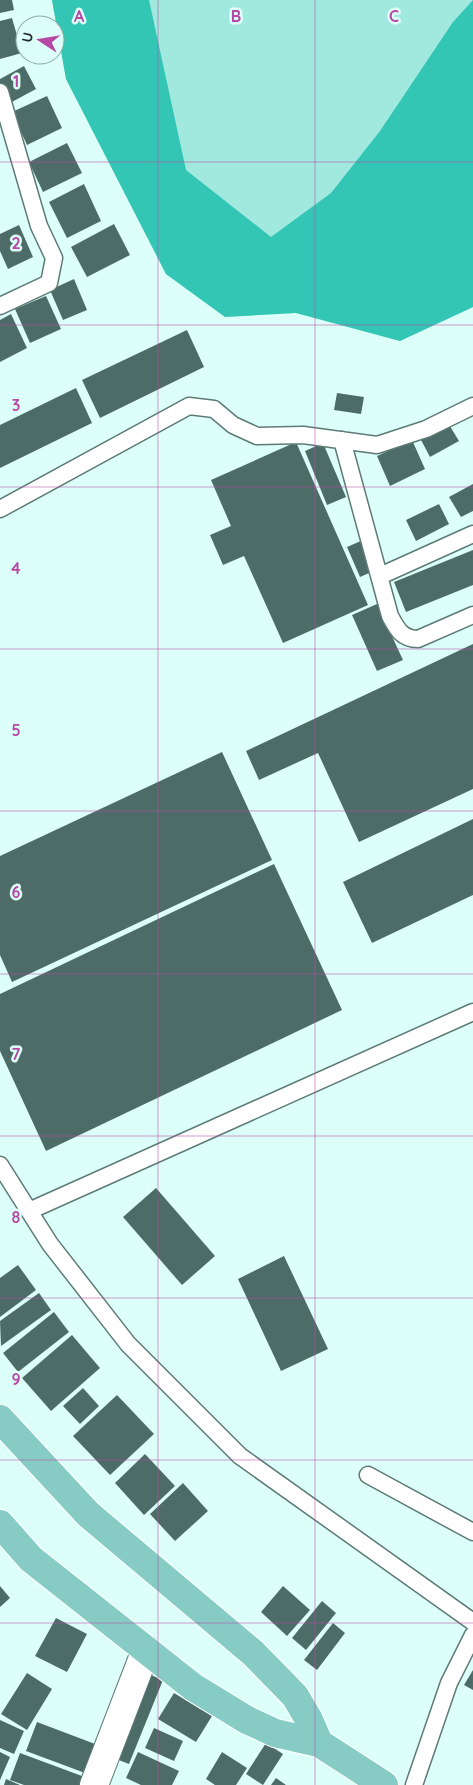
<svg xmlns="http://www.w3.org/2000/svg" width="473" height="1785" font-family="Quicksand,sans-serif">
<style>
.green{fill:#a1e9de}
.water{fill:#33c6b5}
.building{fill:#4e6c67}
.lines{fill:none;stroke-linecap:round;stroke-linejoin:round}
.service-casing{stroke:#5d7b76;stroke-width:19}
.minor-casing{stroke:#5d7b76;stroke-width:30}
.primary-casing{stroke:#fff;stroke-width:30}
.service{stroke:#fff;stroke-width:16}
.minor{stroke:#fff;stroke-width:28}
.primary{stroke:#87ccc4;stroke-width:28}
.grid{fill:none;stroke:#b648a6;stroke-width:1;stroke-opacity:0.55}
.grid-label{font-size:16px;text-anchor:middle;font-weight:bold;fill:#b648a6;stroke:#ddfff9;stroke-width:5;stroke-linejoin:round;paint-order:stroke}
</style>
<rect width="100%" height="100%" fill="#ddfff9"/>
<path class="green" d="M52 0H473V307L400 341 296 313 225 317 166 274 66 79Z"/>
<path class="water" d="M52 0H149L186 170 271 237 331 193 380 131 453 22 473 0V307L400 341 296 313 225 317 166 274 66 79Z"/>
<path class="building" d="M0 0H12L14 10 0 13Z
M12 18 22 53 0 59V21Z
M24 66 36 89 10 103 0 84V79Z
M47 96 62 128 27 145 12 112Z
M67 143 82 173 43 192 29 162Z
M84 184 101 221 67 238 49 202Z
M114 224 130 255 87 277 71 247Z
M19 225 33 257 8 269 0 251V234Z
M74 279 87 310 63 320 50 290Z
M46 296 61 329 30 343 15 309Z
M11 314 27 348 0 362V320Z
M187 330 204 367 100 418 82 380Z
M76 388 92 423 0 468V425Z
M337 393 364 397 361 414 334 410Z
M448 423 459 441 430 457 420 438Z
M412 440 425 469 390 486 377 456Z
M296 442 368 605 283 643 244 556 223 565 210 535 231 526 211 480Z
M323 443 346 497 327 505 305 451Z
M473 484V511L461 517 449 497Z
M439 504 449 524 416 541 406 520Z
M363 540 376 570 360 577 347 547Z
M473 550V585L406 612 394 582Z
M377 604 403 660 377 671 352 615Z
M473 644V789L359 842 318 753 259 780 246 751Z
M222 752 272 860 12 982 0 955V856Z
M473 819V895L372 943 343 882Z
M274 864 342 1010 46 1151 0 1051V994Z
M156 1188 215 1256 182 1285 123 1217Z
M284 1256 328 1349 281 1371 238 1279Z
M18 1265 36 1290 0 1317V1278Z
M39 1293 51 1310 1 1346 0 1321Z
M54 1312 69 1332 18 1372 3 1353Z
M72 1335 100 1368 51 1411 22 1378Z
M83 1388 99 1406 80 1424 63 1406Z
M117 1395 154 1434 110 1475 73 1436Z
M145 1454 175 1486 144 1515 115 1483Z
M183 1483 208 1511 175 1541 150 1514Z
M0 1586 10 1598 0 1607Z
M283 1586 310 1610 287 1636 261 1612Z
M322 1601 336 1613 306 1650 292 1638Z
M56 1618 87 1634 67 1672 35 1656Z
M333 1623 345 1633 317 1670 304 1660Z
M473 1670V1690L464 1685Z
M27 1673 52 1689 27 1730 1 1714Z
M146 1673 163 1680 129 1764 111 1757Z
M174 1693 212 1716 196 1742 158 1719Z
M0 1720 24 1731 14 1754 0 1748Z
M37 1722 103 1747 93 1776 26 1751Z
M154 1728 183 1741 174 1761 145 1748Z
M266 1743 283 1754 263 1785 246 1774Z
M0 1752 10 1757 0 1780Z
M138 1752 179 1771 172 1785H141L126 1778Z
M222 1752 247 1768 236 1785H215L206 1779Z
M20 1753 90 1779 87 1785H24L10 1780Z
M276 1778 286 1785H271Z
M6 1779 20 1785H4Z"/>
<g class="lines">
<defs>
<path id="service" d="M0 92 39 226 54 258 49 283 0 306
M342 440 390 616C397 629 402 639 418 639L473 615
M0 509 189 406 214 409 233 425 257 436 303 435 377 445 426 429 473 406
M380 576 473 534
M0 1165 50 1244 128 1344 240 1456 473 1622
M29 1211 473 1012
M368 1475 473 1532
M414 1785 449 1683 473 1635"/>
<path id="minor" d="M94 1785 146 1650"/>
<path id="primary" d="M0 1419 88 1514 253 1653 295 1696 308 1718 319 1743
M0 1524 31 1559 193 1687 247 1720 275 1733 319 1743 384 1785"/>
</defs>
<use href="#service" class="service-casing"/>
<use href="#minor" class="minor-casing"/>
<use href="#primary" class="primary-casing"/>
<use href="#service" class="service"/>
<use href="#minor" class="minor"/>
<use href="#primary" class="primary"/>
</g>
<path class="grid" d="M158 0V1785M315 0V1785M0 162H473M0 325H473M0 487H473M0 649H473M0 811H473M0 974H473M0 1136H473M0 1298H473M0 1460H473M0 1623H473"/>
<g class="grid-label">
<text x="79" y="22">A</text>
<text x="236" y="22">B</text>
<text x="394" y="22">C</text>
<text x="16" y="87">1</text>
<text x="16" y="249">2</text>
<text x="16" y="411">3</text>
<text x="16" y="574">4</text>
<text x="16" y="736">5</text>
<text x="16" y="898">6</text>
<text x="16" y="1060">7</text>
<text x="16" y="1223">8</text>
<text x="16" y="1385">9</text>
</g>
<g transform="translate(40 40) rotate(282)"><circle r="24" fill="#ddfff9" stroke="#90aaa5"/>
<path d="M0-4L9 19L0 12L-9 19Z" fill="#b648a6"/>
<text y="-8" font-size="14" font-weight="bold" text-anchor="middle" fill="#1d2a28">U</text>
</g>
</svg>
